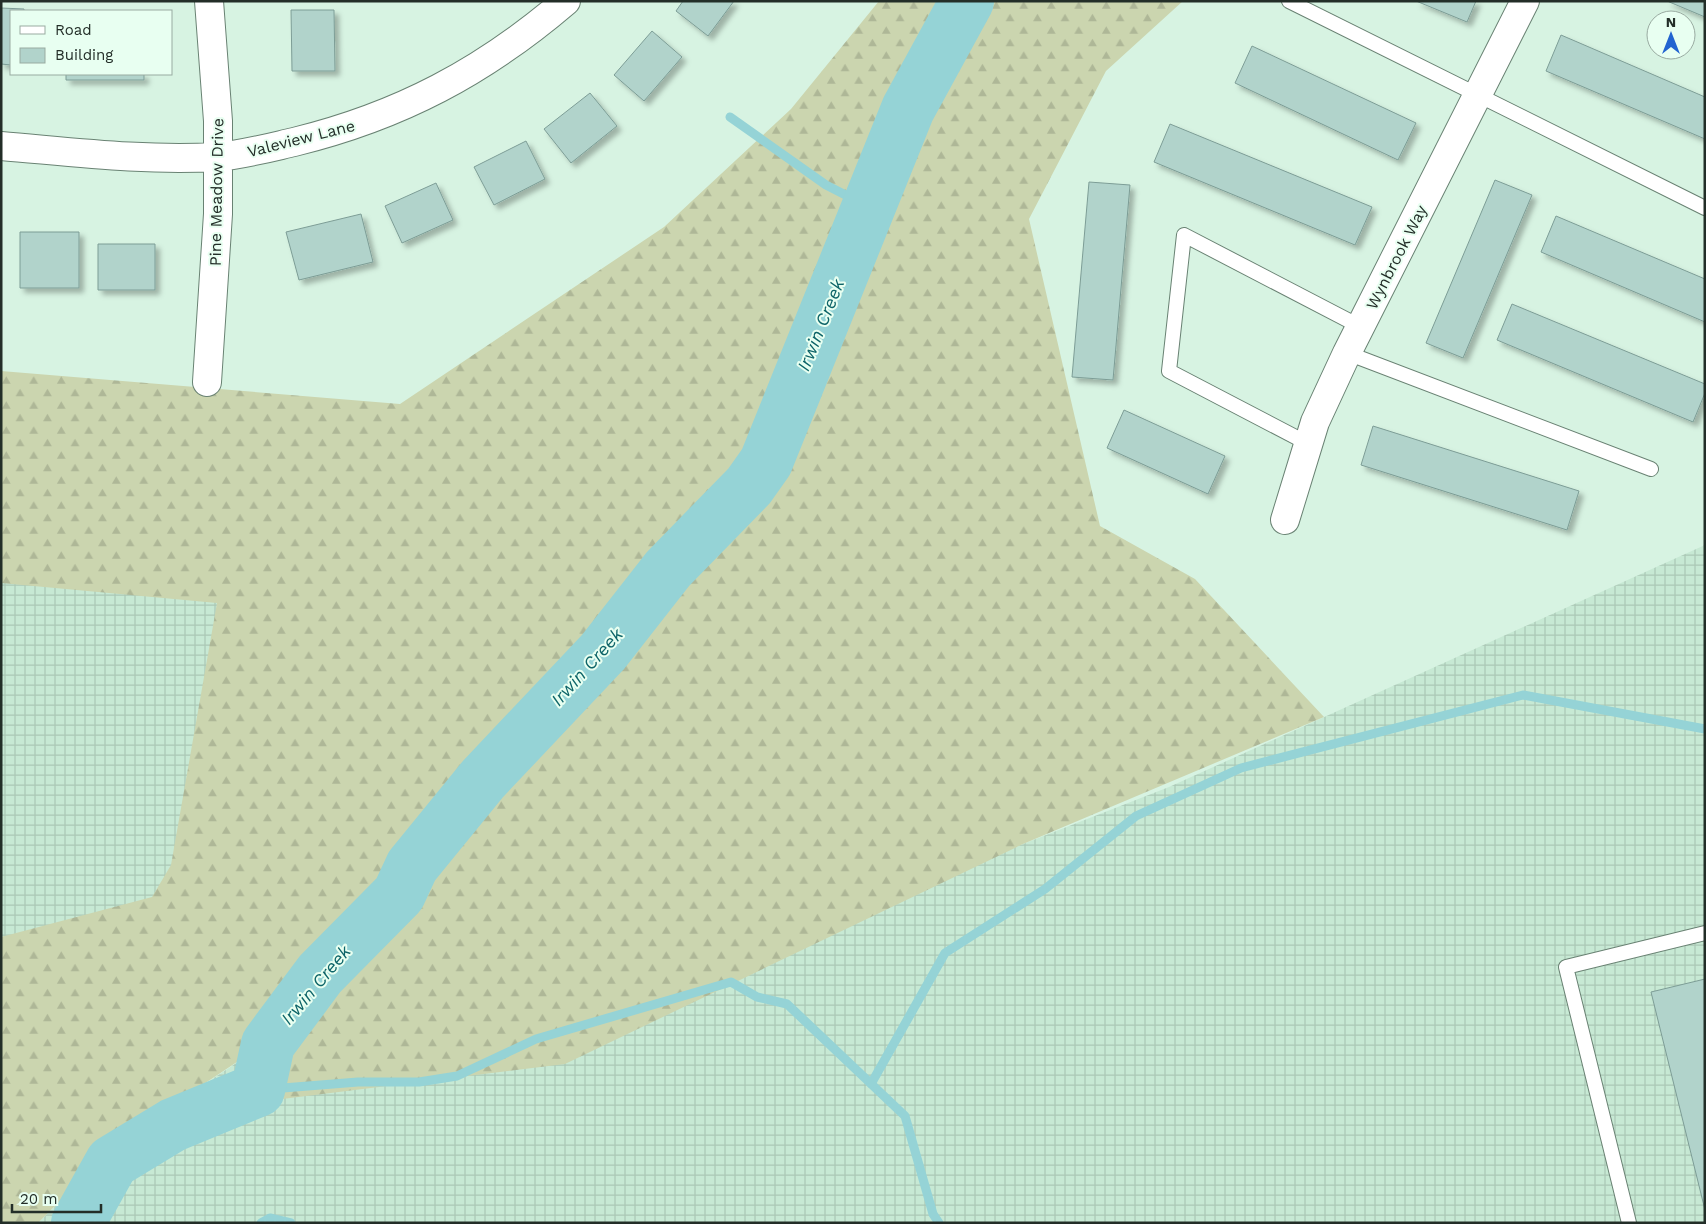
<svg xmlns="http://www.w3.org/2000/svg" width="1706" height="1224" font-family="'Work Sans',sans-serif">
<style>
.industrial{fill:url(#industrial-grid)}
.forest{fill:url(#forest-firs)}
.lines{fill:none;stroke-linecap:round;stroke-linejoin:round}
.stream{stroke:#95d3d6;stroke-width:9}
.river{stroke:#95d3d6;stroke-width:54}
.building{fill:#b1d3cb;stroke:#7d9d96;filter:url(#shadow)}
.lane-casing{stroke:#698273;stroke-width:16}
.street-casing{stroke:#698273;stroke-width:30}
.lane{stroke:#fff;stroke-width:14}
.street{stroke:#fff;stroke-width:28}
.labels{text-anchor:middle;stroke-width:4;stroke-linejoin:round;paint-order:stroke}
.street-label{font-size:16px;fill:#232e28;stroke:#e8fff1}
.water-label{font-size:18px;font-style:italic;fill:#0d6468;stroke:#e8fff1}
</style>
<defs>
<pattern id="industrial-grid" width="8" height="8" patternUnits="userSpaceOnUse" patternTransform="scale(1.25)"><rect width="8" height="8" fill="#c7e9d4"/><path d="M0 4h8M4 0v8" fill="none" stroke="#abc8b6"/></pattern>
<pattern id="forest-firs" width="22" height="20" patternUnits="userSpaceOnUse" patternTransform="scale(1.25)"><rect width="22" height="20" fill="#cbd5af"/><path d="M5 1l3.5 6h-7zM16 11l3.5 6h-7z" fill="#aeb797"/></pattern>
<filter id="shadow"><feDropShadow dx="4.5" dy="4.5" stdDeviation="2.5" flood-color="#0004"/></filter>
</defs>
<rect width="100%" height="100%" fill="#d7f3e2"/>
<path class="industrial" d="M1705 545V1223H38L121 1139 253 1052 249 1103 1023 844 1169 787Z
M1 582 352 614 296 864 1 940Z"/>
<path class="forest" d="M879 1H1183L1106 71 1029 219 1100 526 1195 579 1324 717 1023 844 565 1064 249 1103 252 1052 121 1139 38 1223H1V937L152 897 171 865 217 603 1 583V371L400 404 664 227 791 109Z"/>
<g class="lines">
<path class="stream" d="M730 117 826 185 869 207
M871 1084 945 953 1045 889 1136 816 1241 768 1523 695 1705 729
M258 1090 358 1082H419L457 1076 536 1039 731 982 757 997 787 1004 905 1116 933 1214 939 1223
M261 1223 270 1218 291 1223"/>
<path class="river" d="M78 1223 112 1162 173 1125 258 1090 268 1044 320 974 399 894 412 866 483 779 603 652 668 569 749 486 766 462 908 109 967 1"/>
</g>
<path class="building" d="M683 1H734L708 36 676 11Z
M1416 1H1476L1467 22Z
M1667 1H1705V17Z
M1 8 24 9V11H11V65L1 64Z
M291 10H334L335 71H292Z
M652 31 682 57 644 101 614 75Z
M1561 35 1705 97V139L1546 71Z
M1252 46 1416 123 1398 160 1235 83Z
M66 74H144V80H66Z
M590 93 617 126 571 163 544 129Z
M1170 124 1372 207 1355 245 1154 162Z
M526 141 545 179 494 205 474 167Z
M1495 180 1532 195 1463 358 1426 343Z
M1089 182 1130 185 1113 380 1072 377Z
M436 183 453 220 402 243 385 206Z
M361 214 373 262 299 280 286 232Z
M1556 216 1705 279V322L1541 252Z
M20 232H79V288H20Z
M98 244H155V290H98Z
M1512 304 1705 384V393L1693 422 1497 340Z
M1124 410 1225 456 1208 494 1107 448Z
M1373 426 1579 491 1567 530 1361 465Z
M1705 979V1210L1651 992Z"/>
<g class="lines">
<defs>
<path id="lane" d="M1289 1 1705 208
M1347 353 1651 469
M1307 443 1169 371 1184 235 1361 327
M1629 1223 1566 967 1705 933"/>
<path id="street" d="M1 146C73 152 144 161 216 157 242 155 268 148 294 142 400 116 483 72 566 1
M207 382 218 214V121L209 1
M1285 520 1315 422 1347 353 1525 1"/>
</defs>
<use href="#lane" class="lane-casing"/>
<use href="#street" class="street-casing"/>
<use href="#lane" class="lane"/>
<use href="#street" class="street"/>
</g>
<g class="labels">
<g class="street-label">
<text transform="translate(301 138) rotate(-14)" y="6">Valeview Lane</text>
<text transform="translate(216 192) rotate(-89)" y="6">Pine Meadow Drive</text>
<text transform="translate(1396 257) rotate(-63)" y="6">Wynbrook Way</text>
</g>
<g class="water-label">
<text transform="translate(821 325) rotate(-68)" y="6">Irwin Creek</text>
<text transform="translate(587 667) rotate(-48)" y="6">Irwin Creek</text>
<text transform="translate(316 985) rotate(-50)" y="6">Irwin Creek</text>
</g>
</g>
<rect width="1706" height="1224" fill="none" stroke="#232e28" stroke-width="5"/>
<rect x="10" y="10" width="162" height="65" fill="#e8fff1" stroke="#99aba1"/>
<rect x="20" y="26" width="25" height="8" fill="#ffffff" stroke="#99aba1"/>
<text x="55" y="35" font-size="15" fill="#232e28">Road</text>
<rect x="20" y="48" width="25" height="15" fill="#b1d3cb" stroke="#99aba1"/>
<text x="55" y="60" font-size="15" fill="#232e28">Building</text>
<g transform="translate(1671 35)"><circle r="24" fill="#e8fff1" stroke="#99aba1"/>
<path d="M0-4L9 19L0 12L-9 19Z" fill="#2264d0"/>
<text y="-8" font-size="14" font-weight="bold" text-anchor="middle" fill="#232e28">N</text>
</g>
<path d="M12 1204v8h89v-8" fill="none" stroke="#232e28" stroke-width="2.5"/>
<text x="20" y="1204" font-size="15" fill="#232e28" stroke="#e8fff1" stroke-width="4" paint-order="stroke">20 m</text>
</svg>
